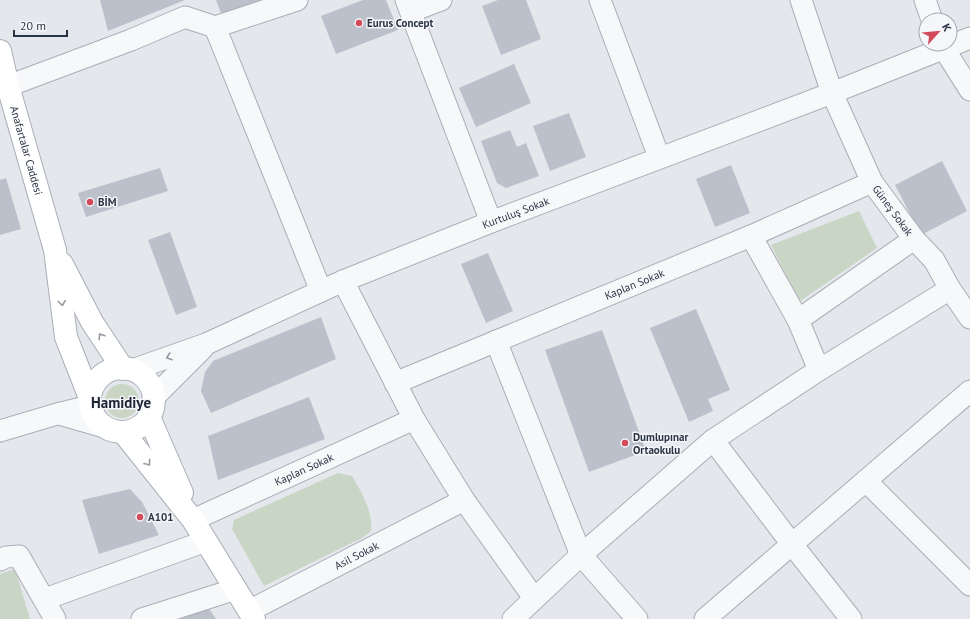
<svg xmlns="http://www.w3.org/2000/svg" width="970" height="619" font-family="'PT Sans',sans-serif">
<style>
.green{fill:#c9d6c5}
.building{fill:#bbc0ca}
.lines{fill:none;stroke-linecap:round;stroke-linejoin:round}
.street-casing{stroke:#a9aeb7;stroke-width:23}
.secondary-casing{stroke:#a9aeb7;stroke-width:24}
.street{stroke:#f7f8fa;stroke-width:21}
.secondary{stroke:#fff;stroke-width:22}
.oneway{stroke:#959aa2}
.oneway2{stroke:#9196a0}
.poi-dot{fill:#d1495b;stroke:#f4f6f9;stroke-width:1.5}
.labels{text-anchor:middle;stroke-width:3;stroke-linejoin:round;paint-order:stroke}
.poi-label{font-size:11px;font-weight:bold;fill:#2b3445;stroke:#f4f6f9;text-anchor:start}
.street-label{font-size:11px;fill:#2b3445;stroke:#f4f6f9}
.district-label{font-size:15px;font-weight:bold;fill:#1d2536;stroke:#f4f6f9}
</style>
<rect width="100%" height="100%" fill="#e4e7ec"/>
<path class="green" d="M859 211 877 248 799 302 771 245Z
M105 401a17 17 0 1 1 34 0a17 17 0 1 1-34 0Z
M338 473 352 476C362 493 373 512 371 531L362 538 264 586 232 529 234 520Z
M15 569 30 619H0V574Z"/>
<path class="building" d="M100 0H185L108 31Z
M216 0H260L261 4 222 16Z
M363 0H386L398 30 336 54 321 16Z
M498 0H526L541 39 501 55 482 6Z
M514 64 531 103 476 127 459 88Z
M569 113 586 157 550 171 533 126Z
M510 130 517 147 526 143 539 176 506 188 497 183 481 141Z
M942 161 967 211 921 235 895 185Z
M731 165 750 213 715 227 696 179Z
M160 168 168 191 86 217 78 193Z
M6 178 21 229 0 235V180Z
M170 232 197 307 176 315 148 240Z
M488 253 513 311 486 323 461 264Z
M696 309 730 390 708 399 713 411 689 422 650 328Z
M321 317 336 359 211 413 201 391 205 372 213 361Z
M602 330 646 451 589 472 545 350Z
M309 397 325 439 218 480 208 436Z
M130 489 142 502 159 535 99 554 82 500Z
M208 607 216 619H180Z"/>
<g class="lines">
<defs>
<g id="street">
<path d="M406 0 491 222"/>
<path d="M600 0 659 157"/>
<path id="s1" d="M801 0 832 93 872 182 914 239 934 260 950 289 970 318"/>
<path d="M925 0 932 20"/>
<path d="M412 11 441 0"/>
<path d="M215 27 321 291"/>
<path d="M941 44 970 90"/>
<path d="M8 86 131 40 185 17 215 27 297 0"/>
<path d="M751 236 798 320 819 370"/>
<path d="M343 281 414 419 464 500 534 598"/>
<path d="M798 320 914 239"/>
<path d="M496 341 581 555 637 619"/>
<path id="s2" d="M132 370 206 344 343 281 491 222 832 93 970 38"/>
<path id="s3" d="M395 383 751 236 872 182"/>
<path d="M153 398 203 348"/>
<path d="M59 414 104 427"/>
<path d="M0 431 57 414 90 406"/>
<path d="M713 440 791 543 851 619"/>
<path d="M866 481 970 585"/>
<path id="s4" d="M193 520 414 419"/>
<path d="M0 560 6 557 19 556 55 619"/>
<path d="M45 599 206 541"/>
<path id="s5" d="M249 611 464 500"/>
<path d="M142 619 236 589"/>
<path d="M513 619 581 555 713 440 819 370 950 289"/>
<path d="M705 619 970 391"/>
</g>
<g id="secondary">
<path id="s6" d="M0 51 8 86 55 250 66 337 90 398"/>
<path d="M62 264 92 322 123 369"/>
<circle cx="122" cy="400" r="32"/>
<path d="M149 417 182 493"/>
<path d="M123 432 193 520 254 619"/>
</g>
</defs>
<use href="#street" class="street-casing"/>
<use href="#secondary" class="secondary-casing"/>
<use href="#street" class="street"/>
<use href="#secondary" class="secondary"/>
</g>
<defs><path id="oneway-chevron" d="M-2-3.5L2.5 0L-2 3.5" fill="none" stroke-width="1.6" stroke-linecap="round" stroke-linejoin="round"/></defs>
<g class="oneway">
<use href="#oneway-chevron" transform="translate(62 303) rotate(83)"/>
<use href="#oneway-chevron" transform="translate(101 336) rotate(-123)"/>
<use href="#oneway-chevron" transform="translate(148 463) rotate(52)"/>
</g>
<use class="oneway2" href="#oneway-chevron" transform="translate(169 357) rotate(161)"/>
<g class="poi-dot">
<circle cx="359" cy="23" r="4"/>
<circle cx="90" cy="202" r="4"/>
<circle cx="625" cy="443" r="4"/>
<circle cx="140" cy="517" r="4"/>
</g>
<g class="labels">
<g class="poi-label">
<text x="367" y="27">Eurus Concept</text>
<text x="98" y="206">BİM</text>
<text x="633" y="441">Dumlupınar<tspan x="633" dy="13">Ortaokulu</tspan></text>
<text x="148" y="521">A101</text>
</g>
<g class="street-label">
<text dy="4" stroke="none"><textPath href="#s6" startOffset="103">Anafartalar Caddesi</textPath></text>
<text dy="4" stroke="none"><textPath href="#s1" startOffset="231">Güneş Sokak</textPath></text>
<text dy="4" stroke="none"><textPath href="#s2" startOffset="415">Kurtuluş Sokak</textPath></text>
<text dy="4" stroke="none"><textPath href="#s3" startOffset="259">Kaplan Sokak</textPath></text>
<text dy="4" stroke="none"><textPath href="#s4" startOffset="122">Kaplan Sokak</textPath></text>
<text dy="4" stroke="none"><textPath href="#s5" startOffset="121">Asil Sokak</textPath></text>
</g>
<g class="district-label">
<text x="121" y="408">Hamidiye</text>
</g>
</g>
<g transform="translate(938 32) rotate(63)"><circle r="19" fill="#f4f6f9" stroke="#a4a8b1"/>
<path d="M0-3L7 15L0 10L-7 15Z" fill="#d1495b"/>
<text y="-6" font-size="11" font-weight="bold" text-anchor="middle" fill="#2b3445">K</text>
</g>
<path d="M14 30v6h53v-6" fill="none" stroke="#2b3445" stroke-width="2"/>
<text x="20" y="30" font-size="12" fill="#2b3445" stroke="#f4f6f9" stroke-width="3" paint-order="stroke">20 m</text>
</svg>
